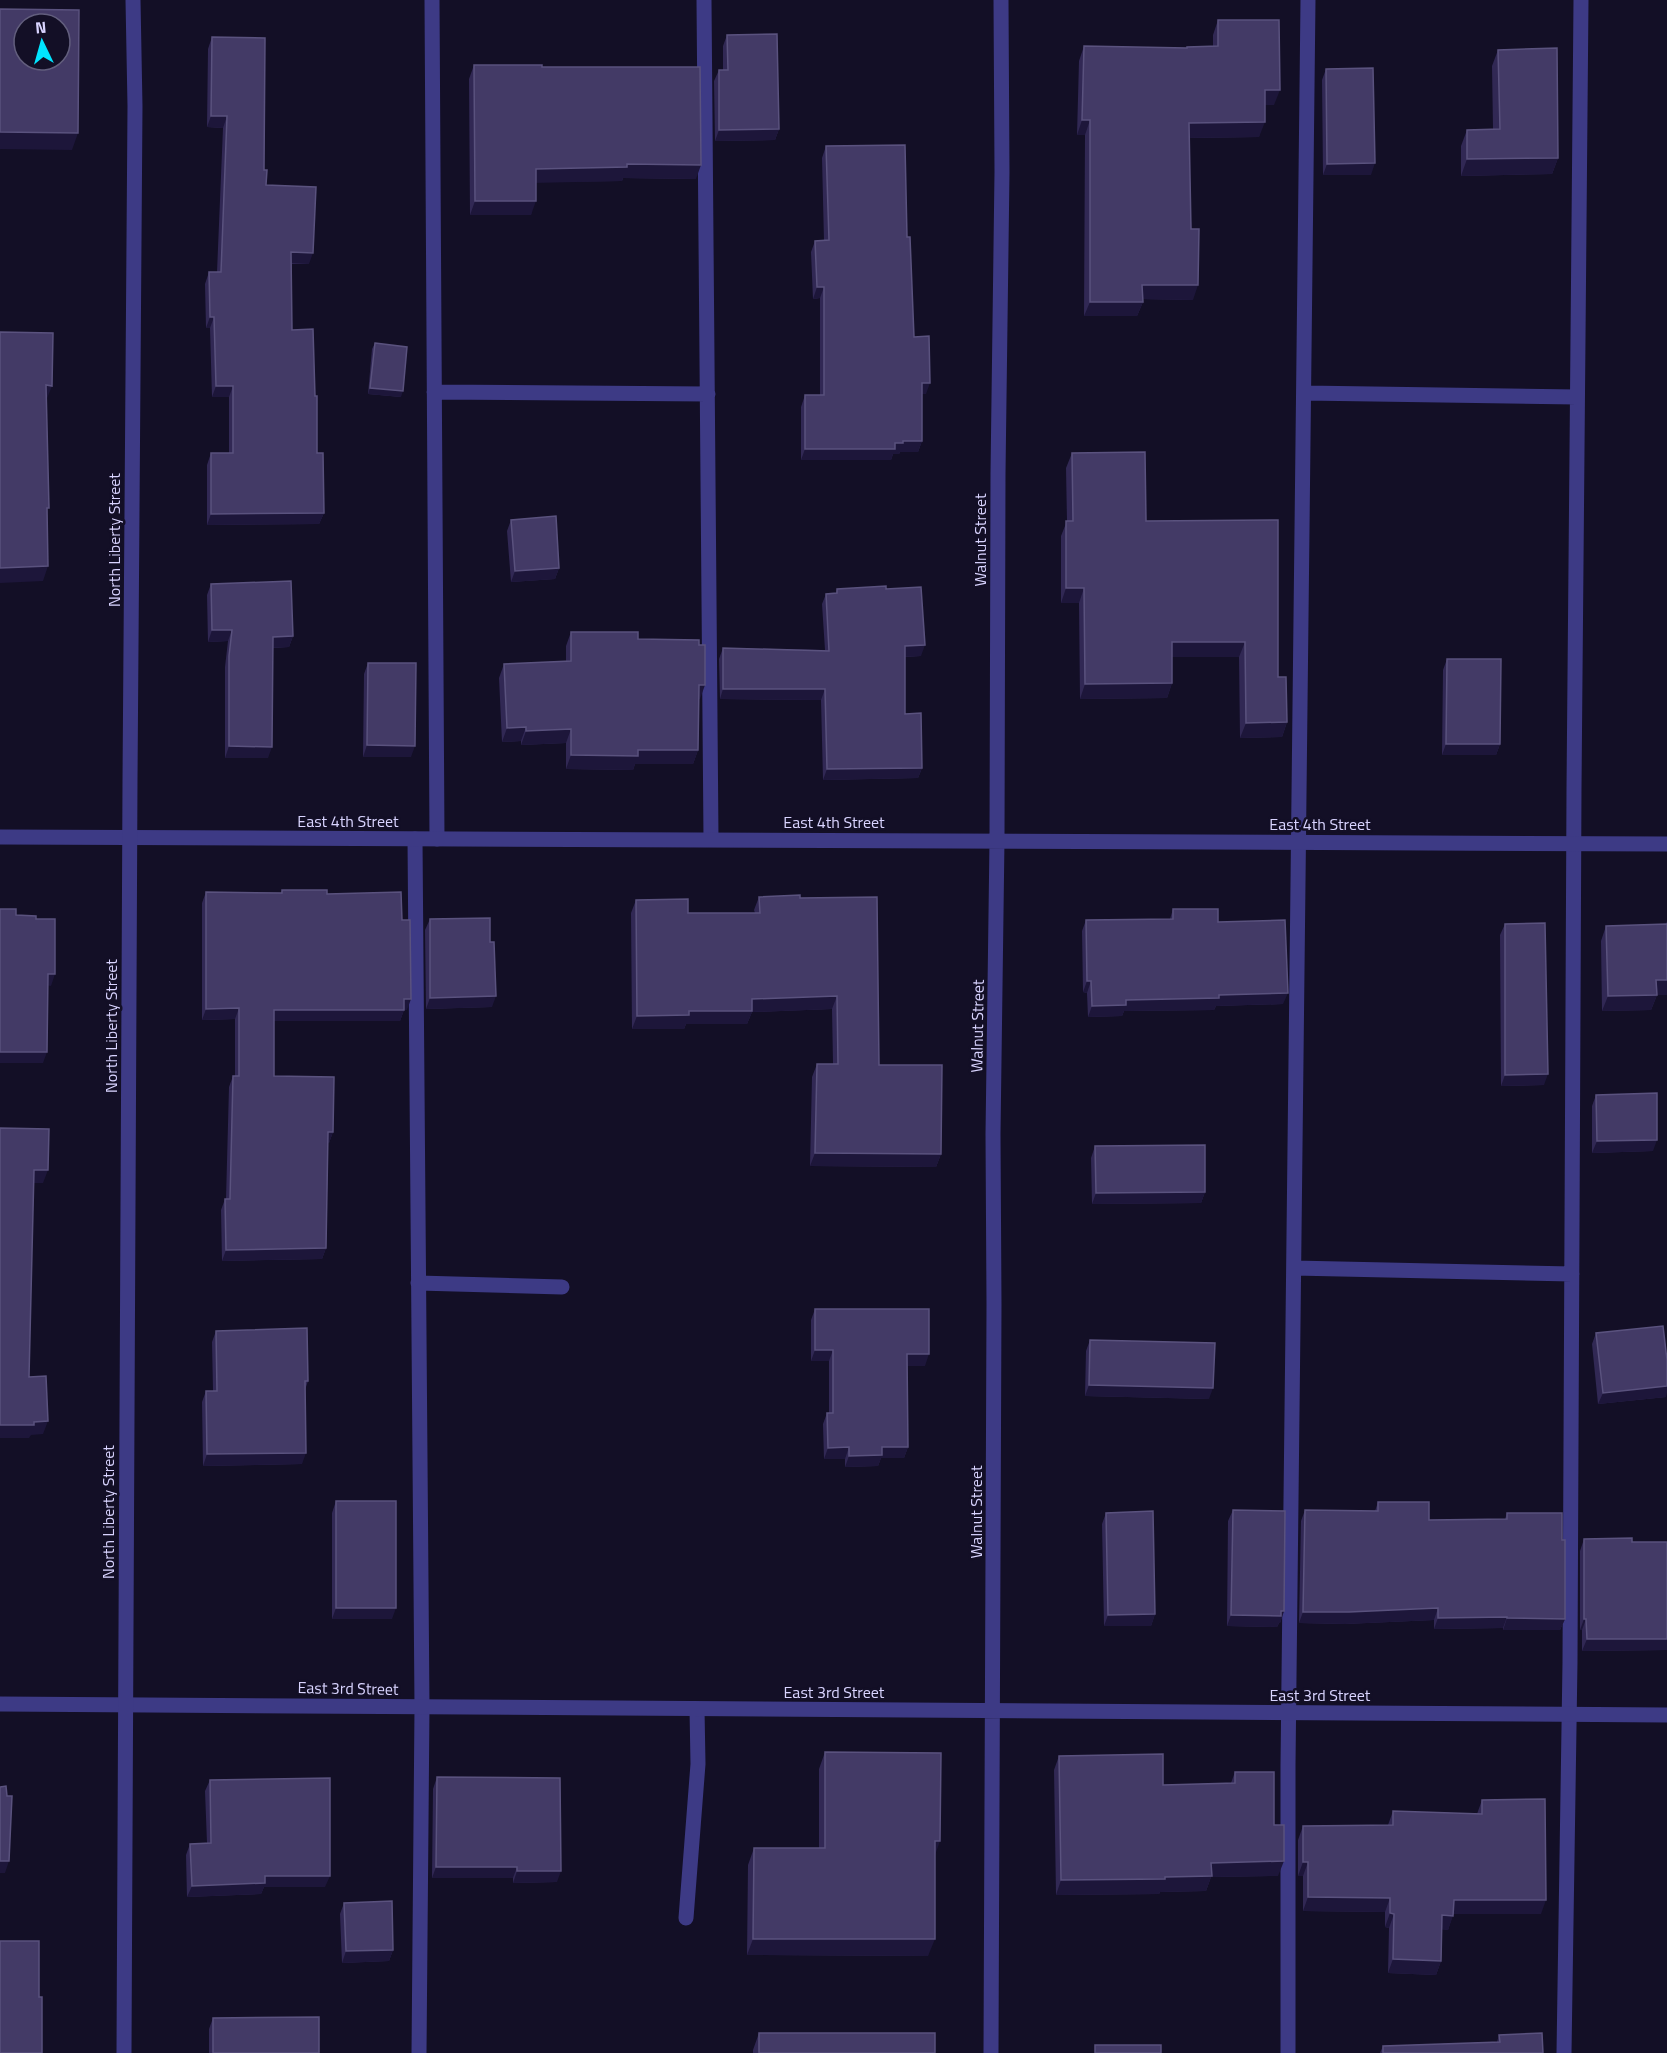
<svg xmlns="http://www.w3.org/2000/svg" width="1667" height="2053" font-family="'Titillium Web',sans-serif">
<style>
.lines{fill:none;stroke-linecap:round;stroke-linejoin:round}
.service{stroke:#3d3a85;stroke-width:15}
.minor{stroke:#3d3a85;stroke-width:15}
.tertiary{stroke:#3d3a85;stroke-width:15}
.wall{fill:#312854}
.shaded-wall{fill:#1d163a}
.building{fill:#433a66;stroke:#5a527e;stroke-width:1.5;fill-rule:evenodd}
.labels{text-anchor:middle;stroke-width:5;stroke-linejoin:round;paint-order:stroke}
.street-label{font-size:16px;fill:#d9d4ff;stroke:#130f26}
</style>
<rect width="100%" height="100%" fill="#130f26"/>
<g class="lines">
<path class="service" d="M432 0 437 839
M704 0 711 839
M434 392 708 394
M1305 393 1577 397
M415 839 422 1707 419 2053
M1294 1268 1572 1274
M418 1283 562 1287
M686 1918 698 1764 697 1709
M1288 2053V1765L1308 0
M1564 2053 1570 1662 1574 789 1581 0"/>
<path class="minor" d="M0 837 1667 844
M0 1704 1667 1715
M991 2053 994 1304 993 1134 997 840 998 474 1002 172 1001 0"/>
<path class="tertiary" d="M124 2053 130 781 135 106 133 0"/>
</g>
<path class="wall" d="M1218 20 1274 105H1265L1259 137 1189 138 1193 300 1143 299V302L1137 316H1084L1085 135H1077L1079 61 1084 46 1187 48V47L1213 46V35Z
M727 35 779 129 775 140 715 141 714 81 719 70H723V46Z
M212 37 264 170 266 185 309 264H292V330L315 396 317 453 324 513 319 524 207 525V465L211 453H229V397H212L210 328H206L205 284 209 272H217L223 128 207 127 208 49Z
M1498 50 1558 158 1552 174 1461 176V146L1467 130 1493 129 1492 66Z
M474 65 542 67 696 179 623 178 622 181 536 182 531 215H470L469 79Z
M1326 69 1371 175H1323L1322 80Z
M826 146 907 237 914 337 926 394H922V441L918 452H900L899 454H893L891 460H801V407L805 395H820V298L813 299 811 252 815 241H824L822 158Z
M375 343 401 397 368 394 372 349Z
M1072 453 1146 521 1278 677 1287 722 1282 737 1240 738 1239 657H1172V683L1167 698 1080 699 1079 603H1061V536L1067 521 1066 468Z
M511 520 559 568 555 579 511 582 507 531Z
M211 584 293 636 289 647 273 648 268 758H225V667L228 641 208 642 207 595Z
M837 589H886L921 656 905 657V714L922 768 918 778 823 780 821 700 720 699 719 659 723 648 825 650 822 604 826 594 836 593Z
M571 632 638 639 700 699H699L698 750 693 764H635L633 770 566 769V743L521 745V741L502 742 499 678 504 664 566 661V646Z
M1447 659 1500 744 1496 755H1442L1443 670Z
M368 663 411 757H363L364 674Z
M282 890 327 894 402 920 407 1010H404L400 1021H274V1076L333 1132 329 1143H328L326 1248 322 1259 222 1261 221 1210 225 1199H226L229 1087 233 1076H235V1019L202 1020V903L206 892 281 893Z
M759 897 800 898 879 1065 941 1154 936 1167 810 1166 812 1077 817 1064H833L832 1009 752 1012 747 1024H686L684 1029H632L631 913 636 900 688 913H755L754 910Z
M1173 909 1218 922 1283 1004 1216 1006 1214 1010 1124 1011 1122 1016 1088 1017 1087 993 1083 992 1082 931 1086 920 1170 919Z
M430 919 490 942 492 1007 426 1009 425 930Z
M1667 921V995H1657L1651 1010 1602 1011 1601 941 1606 926 1666 924Z
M1505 924 1544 1085 1501 1086 1500 935Z
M1596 1095 1653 1151 1592 1153V1106Z
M1095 1146 1205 1192 1201 1203 1092 1204 1091 1158Z
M815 1309 925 1366H907L908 1447 904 1458H881L878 1466 845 1467V1459H824L823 1424 827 1413H829V1361H811V1320Z
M216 1331 308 1381 305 1390 302 1464 203 1466 202 1402 206 1391H213L212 1342Z
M1596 1333 1666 1397 1598 1404 1592 1344Z
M1090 1340 1209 1399 1085 1396 1086 1351Z
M336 1501 392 1619H332V1513Z
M1378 1502 1429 1520 1505 1519 1507 1513 1562 1540 1565 1619 1560 1630H1503V1628L1434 1629V1620L1345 1624 1299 1623 1301 1521 1305 1510 1375 1511Z
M1233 1510 1284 1611 1280 1623H1279L1277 1627 1227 1626 1228 1521Z
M1106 1513 1155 1614 1151 1626H1104L1102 1524Z
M1584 1539 1632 1542H1667V1650L1582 1651V1630H1580V1551Z
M825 1752 935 1856 928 1956 747 1955 748 1865 754 1848H819V1769Z
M1059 1756 1163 1785 1231 1783 1235 1772 1274 1825 1278 1876 1211 1877 1206 1891 1160 1892 1159 1894 1056 1895 1054 1770Z
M437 1777 557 1882 513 1883V1878H432L433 1789Z
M210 1780 325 1887H264L261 1894 187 1897 186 1855 190 1844 207 1843 205 1791Z
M1482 1800 1541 1914H1453L1448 1930 1442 1929 1441 1961 1436 1975 1388 1973 1389 1928 1385 1927V1912L1303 1911V1876H1298V1840L1303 1826 1388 1825 1393 1811 1477 1814Z
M344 1903 393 1950 389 1961 342 1963 340 1914Z
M213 2018 319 2053H209V2029Z
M759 2033 935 2053H753V2050Z
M1499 2035 1543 2053H1380L1383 2046 1497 2042Z"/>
<path class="shaded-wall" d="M1265 90H1280L1274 105H1259Z
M211 116H227L223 128 207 127Z
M1082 120H1090L1085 135H1077Z
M1265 122 1259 137 1184 138 1189 123Z
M779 129 775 140 715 141 719 130Z
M0 132 78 133 72 150 0 149Z
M1558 158 1552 174 1461 176 1467 159Z
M1375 163 1371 175H1323L1327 164Z
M627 164 701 165 696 179 623 178 622 181 531 183 536 169Z
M475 201H536L531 215H470Z
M291 252 313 253 309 264 287 263Z
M1142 285H1198L1193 300 1137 299Z
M817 287H824L820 298 813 299Z
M1090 302H1143L1137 316H1084Z
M210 317H214L210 328H206Z
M922 383H930L926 394H918Z
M46 385 52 386 46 401Z
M216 386H233L229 397H212Z
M370 388 403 391 401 397 368 394Z
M903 441H922L918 452H900L899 454H893L891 460H801L805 449 895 443Z
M324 513 319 524 207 525 211 514Z
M48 566 43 581 0 583V568Z
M559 568 555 579 511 582 515 571Z
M1066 588H1084L1079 603H1061Z
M212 630H232L228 641 208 642Z
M293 636 289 647 268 648 273 637Z
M1172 642H1245L1239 657H1166Z
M925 645 921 656 901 657 905 646Z
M1172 683 1167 698 1080 699 1085 684Z
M699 685H705L700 699H694Z
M723 689H825L821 700 720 699Z
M1287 722 1282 737 1240 738 1246 723Z
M526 727 521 741 502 742 507 728Z
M571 729 566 743 521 745 526 731Z
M1446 744H1500L1496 755H1442Z
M367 745 415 746 411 757H363Z
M229 746 272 747 268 758H225Z
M638 750H698L693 764H635L633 770 566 769 571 755Z
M922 768 918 778 823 780 827 769Z
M48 974H55L51 986 44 985Z
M1656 980H1667V995H1651Z
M1087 981H1091L1087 993 1083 992Z
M1288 993 1283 1004 1216 1006 1214 1010 1124 1011 1122 1016 1088 1017 1092 1006 1126 1000 1219 995Z
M1657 995 1651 1010 1602 1011 1608 996Z
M496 996 492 1007 426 1009 430 998Z
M837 996 832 1009 752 1012 747 1024H686L684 1029H632L637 1016 689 1011 752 999Z
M404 999H411L407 1010H404L400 1021H270L274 1010Z
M239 1008 235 1019 202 1020 206 1009Z
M0 1052H47L43 1063H0Z
M1548 1074 1544 1085 1501 1086 1505 1075Z
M328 1132H333L329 1143H324Z
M1657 1140 1653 1151 1592 1153 1597 1141Z
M815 1153 941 1154 936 1167 810 1166Z
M34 1170H48L43 1183H29Z
M1205 1192 1201 1203 1092 1204 1096 1193Z
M326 1248 322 1259 222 1261 226 1250Z
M815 1350H833L829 1361H811Z
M907 1354H929L925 1366H903Z
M1089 1385 1213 1388 1209 1399 1085 1396Z
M1667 1386V1393L1666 1397 1598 1404 1603 1393Z
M48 1421 43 1434 31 1435 29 1438H0V1425Z
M849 1447 845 1459H824L828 1448Z
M882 1447H908L904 1458H881L878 1466 845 1467 849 1456Z
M306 1453 302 1464 203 1466 207 1454Z
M336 1608H396L392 1619H332Z
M1438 1608 1434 1620 1345 1624 1299 1623 1303 1612Z
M1284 1611 1280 1623H1279L1277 1627 1227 1626 1231 1615Z
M1155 1614 1151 1626H1104L1108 1615Z
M1507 1617 1503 1628 1434 1629 1438 1618Z
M1507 1618 1565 1619 1560 1630H1503Z
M1584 1619H1586L1582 1630H1580Z
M1587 1639H1667V1650L1582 1651Z
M935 1841H940L934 1858Z
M0 1861H9L5 1873H0Z
M1284 1861 1278 1876 1211 1877 1206 1891 1160 1892 1159 1894 1056 1895 1061 1880 1165 1877 1211 1863Z
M1303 1862H1308L1303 1876H1298Z
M436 1867H517L513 1878H432Z
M517 1871H561L557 1882 513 1883Z
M265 1876H330L325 1887H264L261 1894 187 1897 192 1886Z
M1308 1897 1390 1898 1385 1912 1303 1911Z
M1454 1900H1546L1541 1914H1449Z
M1390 1913 1394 1914 1389 1928 1385 1927Z
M1442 1915 1453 1916 1448 1930 1437 1929Z
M753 1939H935L928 1956 747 1955Z
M393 1950 389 1961 342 1963 346 1951Z
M1393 1959 1441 1961 1436 1975 1388 1973Z"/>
<path class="building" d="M0 9 79 10 78 133 0 132ZM24 24H60V60H24Z
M1218 20H1279L1280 90H1265V122L1189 123 1191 229H1199L1198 285H1142L1143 302H1090V120H1082L1084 46 1187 48V47L1218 46Z
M777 34 779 129 719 130V70H728L727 35Z
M212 37 265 38 264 170H267L266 185 316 187 313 253 291 252 292 330 313 329 315 396H317V453H323L324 513 211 514V453H233V386H216L214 317H210L209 272H221L227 116H211Z
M1557 48 1558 158 1467 159V130L1500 129 1498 50Z
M474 65H542V67H700L701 165 627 164V167L536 169V201H475Z
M1373 68 1375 163 1327 164 1326 69Z
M905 145 907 237H910L914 337 929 336 930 383H922V441H903V443H895V449H805V395H824V287H817L815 241 829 240 826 146Z
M0 332 53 333 52 386 46 385 49 508H47L48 566 0 568Z
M375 343 407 347 403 391 370 388Z
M1145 452 1146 521 1278 520V677H1286L1287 722 1246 723 1245 642H1172V683L1085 684 1084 588H1066V521H1073L1072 453Z
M556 516 559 568 515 571 511 520Z
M291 581 293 636 273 637 272 747 229 746V656L232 630H212L211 584Z
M886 586V589L921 587 925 645 905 646V714L921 713 922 768 827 769 825 689H723V648L829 651 826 594 837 593V589Z
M571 632H638V639L699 640V645H705V685H699L698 750H638V756L571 755V729L526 731V727L507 728 504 664 571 661Z
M1447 659H1501L1500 744H1446Z
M368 663H416L415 746 367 745Z
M282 890H327V894L401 892 402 920H410L411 999H404V1010H274V1076L334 1077 333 1132H328L326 1248 226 1250 225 1199H230L233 1076H239V1008L206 1009V892L282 893Z
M800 895V898L877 897 879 1065H942L941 1154 815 1153 817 1064H838L837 996 752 999V1011H689V1015L637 1016 636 900 688 899V913H760L759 897Z
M0 909H16V915L36 916V919H55V974H48L47 1052H0Z
M1173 909H1218V922L1285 920 1288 993 1219 995V998L1126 1000V1005L1092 1006 1091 981H1087L1086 920 1173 919Z
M490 918V942H494L496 996 430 998V919Z
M1545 923 1548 1074 1505 1075V924Z
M1667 924V980H1656L1657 995 1608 996 1606 926Z
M1657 1093V1140L1597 1141 1596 1095Z
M0 1128 49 1129 48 1170H34L29 1377 46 1376 48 1421 34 1422V1425H0Z
M1205 1145V1192L1096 1193 1095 1146Z
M815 1309H929V1354H907L908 1447H882V1455L849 1456V1447L828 1448 827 1413H833V1350H815Z
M1663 1326 1667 1360V1386L1603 1393 1596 1333Z
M307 1328 308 1381H305L306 1453 207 1454 206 1391H217L216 1331Z
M1090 1340 1215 1343 1213 1388 1089 1385Z
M336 1501H396V1608H336Z
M1378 1502H1429V1520L1507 1519V1513H1562V1540H1565V1619L1507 1618V1617L1438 1618V1608L1349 1612H1303L1305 1510 1378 1511Z
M1233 1510 1285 1511 1284 1611H1281V1616L1231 1615Z
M1153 1511 1155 1614 1108 1615 1106 1513Z
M1632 1538V1542H1667V1639H1587L1586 1619H1584V1539Z
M825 1752 941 1753 940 1841H935V1939H753L754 1848H825Z
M1163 1754V1785L1235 1783V1772H1274V1825H1284V1861L1211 1863 1212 1876 1165 1877V1879L1061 1880 1059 1756Z
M437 1777 560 1778 561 1871H517V1867H436Z
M330 1778V1876H265V1883L192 1886 190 1844 211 1843 210 1780Z
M6 1786 7 1796H12L9 1861H0V1787Z
M1545 1799 1546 1900H1454L1453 1916 1442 1915 1441 1961 1393 1959 1394 1914 1390 1913V1898L1308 1897V1862H1303V1826L1393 1825V1811L1482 1814V1800Z
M392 1901 393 1950 346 1951 344 1903Z
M0 1941H39V1997H42V2053H0Z
M319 2017V2053H213V2018Z
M759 2033H935V2053H759Z
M1542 2033 1543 2053H1383V2046L1500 2042 1499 2035Z
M1095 2045H1161V2053H1095Z"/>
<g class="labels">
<g class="street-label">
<text transform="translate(114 540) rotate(-90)" y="6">North Liberty Street</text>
<text transform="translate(980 540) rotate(-90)" y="6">Walnut Street</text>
<text x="348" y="827">East 4th Street</text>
<text x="834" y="828">East 4th Street</text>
<text x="1320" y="830">East 4th Street</text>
<text transform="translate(111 1026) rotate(-90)" y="6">North Liberty Street</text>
<text transform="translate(977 1026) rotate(-89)" y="6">Walnut Street</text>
<text transform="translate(108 1512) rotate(-90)" y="6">North Liberty Street</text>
<text transform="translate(976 1512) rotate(-90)" y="6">Walnut Street</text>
<text transform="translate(348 1688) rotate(1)" y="6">East 3rd Street</text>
<text x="834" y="1698">East 3rd Street</text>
<text x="1320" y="1701">East 3rd Street</text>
</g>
</g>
<g transform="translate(42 42) rotate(355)"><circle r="28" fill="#130f26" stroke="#625e7d" stroke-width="1.5"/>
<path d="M0-4.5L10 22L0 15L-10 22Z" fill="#00e5ff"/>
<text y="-9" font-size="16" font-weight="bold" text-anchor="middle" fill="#d9d4ff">N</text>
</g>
</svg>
